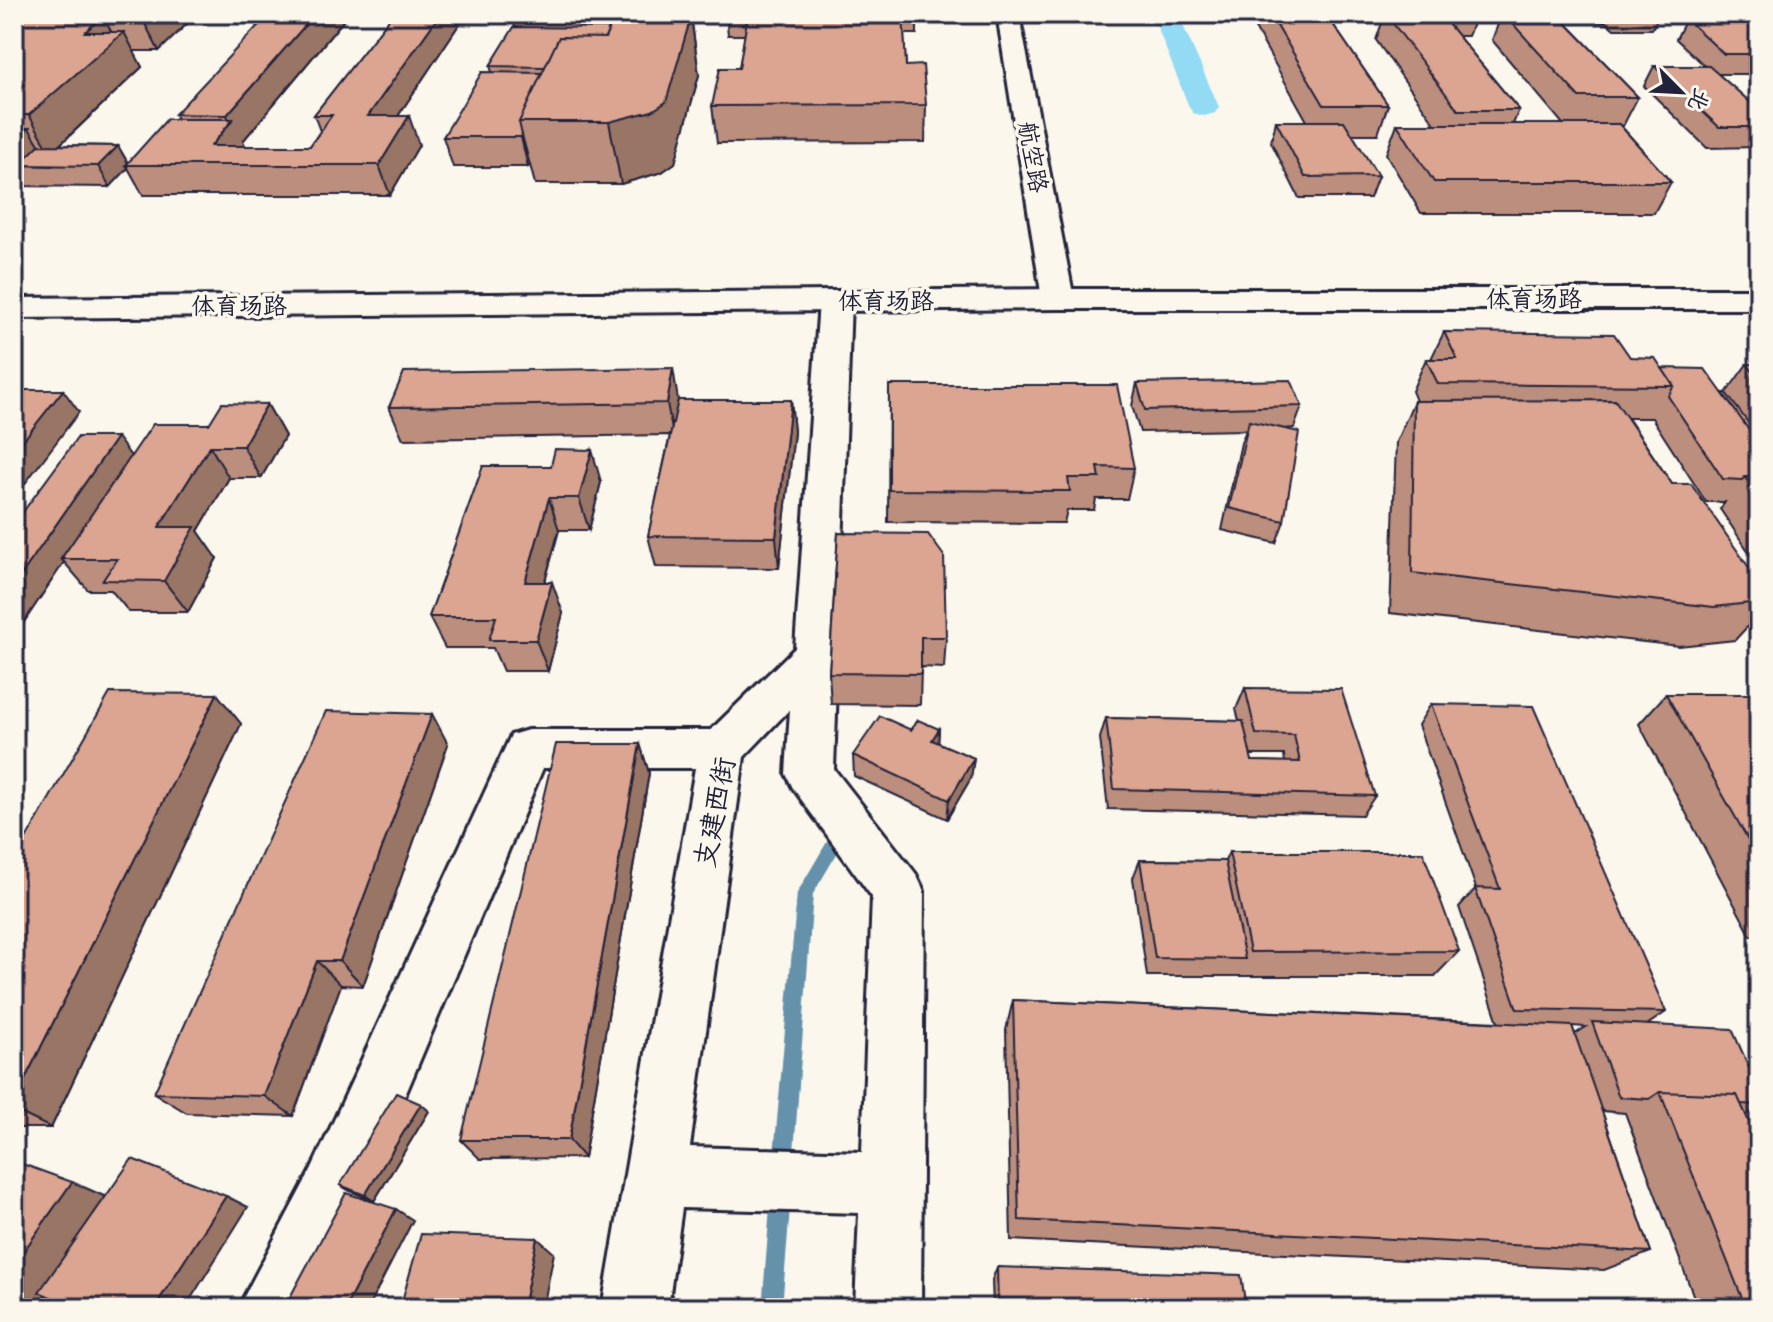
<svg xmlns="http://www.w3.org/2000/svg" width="1773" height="1322" font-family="Itim,'LXGW WenKai TC',sans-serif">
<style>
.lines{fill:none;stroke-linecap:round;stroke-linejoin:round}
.stream{fill:#6691ab;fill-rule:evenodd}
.canal{fill:#93dbf5;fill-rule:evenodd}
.minor-casing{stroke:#22223b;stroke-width:6}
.major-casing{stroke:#22223b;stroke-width:6}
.minor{fill:#fbf7ec;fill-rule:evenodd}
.major{fill:#fbf7ec;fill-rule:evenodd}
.wall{fill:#bc8e7d;stroke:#22223b;stroke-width:2;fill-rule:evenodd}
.shaded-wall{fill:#997466;stroke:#22223b;stroke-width:2}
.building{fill:#dba591;stroke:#22223b;stroke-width:2}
.labels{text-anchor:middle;stroke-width:7;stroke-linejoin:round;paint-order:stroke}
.far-street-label{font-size:24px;fill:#22223b;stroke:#fbf7ec}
.street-label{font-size:28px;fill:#22223b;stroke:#fbf7ec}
</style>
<rect width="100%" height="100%" fill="#fbf7ec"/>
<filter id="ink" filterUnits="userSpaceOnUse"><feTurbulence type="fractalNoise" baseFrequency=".0125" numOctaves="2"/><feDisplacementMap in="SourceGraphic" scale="16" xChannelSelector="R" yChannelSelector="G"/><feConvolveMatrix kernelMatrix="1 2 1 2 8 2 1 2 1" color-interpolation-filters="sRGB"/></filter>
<g filter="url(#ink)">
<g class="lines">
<path class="stream" d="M837 833 843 835 845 840 813 894 793 1166 790 1173 783 1176 776 1173 773 1166 797 893 831 835Z
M781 1185 788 1188 791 1195 782 1308H762L771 1195 774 1188Z"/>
<path class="canal" d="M1152 14H1178L1219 107 1215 113 1204 116 1193 113 1189 107Z"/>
<defs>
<path id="minor" d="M997 14H1019L1074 299 1069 306 1058 309 1047 306 1042 299Z
M835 291 846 294 851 301 834 769 916 874 924 891 921 1308H855L859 1213 682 1208 668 1308H602L695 768H543L356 1212 306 1308H238L312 1168 511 735 528 730H711L795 648 819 301 824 294ZM790 709 786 774 793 788 872 897 862 1152 690 1147 744 757Z"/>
<path id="major" d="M1058 289H1759V309H1058L14 318V298Z"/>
</defs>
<use href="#minor" class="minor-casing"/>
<use href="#major" class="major-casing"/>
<use href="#minor" class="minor"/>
<use href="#major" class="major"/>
</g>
<path class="wall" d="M14 14H195V16L159 51H133L142 67 60 145 118 146 128 163 177 119 175 114 347 16 243 141 245 146H310L320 131 314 115 393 14H466L398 116 419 145 390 195H143L128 168 110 187 14 186Z
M512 14H699L697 23H692L699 75 675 163 662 172 621 184H535L530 165 528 167H453L443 137 492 72 490 66 515 27Z
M726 14H917V34H904L906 66 926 105 925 142 717 143 712 106 739 68 745 35H728Z
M1247 14H1326L1388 105 1378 134H1352L1378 176 1370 198H1299L1271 142 1276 121H1307Z
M1385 14H1477L1468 36H1458L1519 110 1513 124H1563L1492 40 1500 19 1496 14H1571L1566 23 1638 97 1623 126H1621L1671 182 1654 213H1421L1386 154 1397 124H1435L1376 40Z
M1589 14H1660L1652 29H1614L1606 22H1597Z
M1753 14H1759V74H1718L1759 110V147L1707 148 1644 86 1654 66H1705L1676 39 1686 19 1733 24H1749L1748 23Z
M1444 332 1630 357 1662 368 1723 393H1726L1747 364H1759V567L1720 509 1725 502H1706L1652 418H1628L1672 484 1759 582V614L1735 640 1679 646 1390 613 1396 442 1414 401H1416L1412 391 1426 359H1431Z
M1137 383 1302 406 1294 428 1285 429 1284 521 1276 543 1222 530 1241 443 1246 430 1140 432 1132 406Z
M889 385 1134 468 1127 499H1096L1094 510H1067L1064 523 888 522Z
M678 400H791L794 432 779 568 656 567 648 536 670 435 403 439 389 407Z
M267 404 285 436 261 478H229L198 531 217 558 188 612H129L111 590H88L64 562 14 637V524L131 456 209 424Z
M483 466 601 482 589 530H559L545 582 563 613 548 671H503L493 648H445L429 617Z
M838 533 946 637 944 668 921 667 920 705 831 704 829 673Z
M1245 688 1375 796 1362 815 1108 809 1100 738 1106 718 1239 721 1236 709ZM1250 755H1284L1285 762 1252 761Z
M217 694 241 724 51 1128H14V860Z
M1666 694H1759V936H1751L1639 724Z
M1431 704 1666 1012 1647 1025 1759 1090V1108L1746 1115 1759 1308H1698L1625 1113 1602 1111 1651 1252 1604 1270 1011 1240 1006 1030 1013 1000 1498 1022 1459 907 1476 888 1418 725ZM1572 1026 1586 1027 1575 1034Z
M939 729 938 743 974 758 971 778 947 819 854 776 853 755 911 730Z
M448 744 363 986 341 985 293 1116 187 1113 154 1093Z
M640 744 649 773 584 1158 480 1159 461 1140Z
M1229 852 1459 951 1435 976H1147L1133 878 1140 860 1225 861Z
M429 1111 374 1201 350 1191 340 1185Z
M997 1267 1246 1308H993L992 1280Z"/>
<path class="shaded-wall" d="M144 14H195V16L159 51 141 16Z
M315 14H346L347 16 243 141 247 149 211 146 230 123 227 115Z
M440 14H466L378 146 368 116Z
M103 16 115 39 124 32 142 67 51 153 29 115 85 32Z
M691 17 699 75 675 163 662 172 621 184 609 122Z
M409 116 419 145 390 195 379 165Z
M29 128 52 166 18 165 14 159V142Z
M522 135 530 165 528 167 521 137Z
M118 146 129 165H126L128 168 110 187 98 166Z
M673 368 678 400 673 435 667 403Z
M63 390 79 412 14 498V452Z
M791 400 794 432 779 568 776 537Z
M267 404 285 436 261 478 243 446Z
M117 437 133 459 61 559 64 562 14 637V585Z
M210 446 229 478 198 531 217 558 188 612 164 581 159 527Z
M592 450 601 482 589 530 579 498Z
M549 498 559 530 536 613 525 582Z
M552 582 563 613 548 671 536 640Z
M217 694 241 724 51 1128 14 1110V1101Z
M432 714 448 744 363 986 340 961Z
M939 729 938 750 932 740Z
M640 744 649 773 584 1158 569 1140Z
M974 758 971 778 947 819 949 800Z
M317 961 341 985 293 1116 264 1096Z
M421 1104 429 1111 374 1201 365 1195Z
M72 1182 111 1199 37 1308H14V1265Z
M226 1196 248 1207 185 1308H154Z
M396 1209 413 1220 368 1308H345Z
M537 1238 554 1253 543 1308H523Z"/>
<path class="building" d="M14 14H144L141 16H103L85 32H124L29 115H14Z
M269 14H315L227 115 175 114Z
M393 14H440L368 116H409L379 165H126L167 119H233L211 146H310L332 115H314Z
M614 14H648L646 17H615L611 24H610Z
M748 14H903L906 66 923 65 926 105 712 106 720 68H739Z
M1270 14H1326L1388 105H1324Z
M1386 14H1440L1519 110H1458Z
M1504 14H1557L1638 97H1579Z
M615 17H691L666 102 652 111 609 122H519L559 37 605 38Z
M1686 19 1728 20 1733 24H1759V35H1751L1759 42V54H1724Z
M514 27 609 28 605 38 559 37 545 67 490 66Z
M1654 66H1709L1759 110V127H1719Z
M482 72 542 73 519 122 522 135 521 137H443Z
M1276 121H1344L1378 176 1305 177Z
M1397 124H1619L1671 182H1434Z
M14 128H29L14 142Z
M39 145 118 146 98 166 18 165Z
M1444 332 1614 334 1630 357 1655 358 1674 386 1438 384 1426 359H1457Z
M1747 364H1759V379Z
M673 368 667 403 389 407 404 372Z
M1662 368 1705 369 1759 444V477H1745L1743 480 1723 479 1668 396 1674 386Z
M1291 380 1302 406 1145 410 1137 383Z
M889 385H1117L1134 468 1098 467 1100 478H1068L1070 491 889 490Z
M14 390H63L14 452Z
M1723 393H1726L1758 436H1753Z
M678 400H791L776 537 648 536Z
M1615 400 1672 484H1691L1759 582V602L1714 607 1412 573 1414 401Z
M222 403 267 404 243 446H210L159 527H195L164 581 103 580 117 559H61L153 424H209Z
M1249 421 1299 432 1284 521 1229 508Z
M78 437H117L14 585V524Z
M555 449 592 450 579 498H549L525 582H552L536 640H489L496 617H429L483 466H551Z
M1745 477H1759V496Z
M838 533 928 534 944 556 946 637H921V674L829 673Z
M1245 688 1341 689 1375 796 1114 789 1106 718 1243 721 1252 761 1300 762 1294 735 1256 734Z
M110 693 217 694 14 1101V860Z
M1666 694H1759V859Z
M1431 704 1533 706 1666 1012 1517 1009 1475 888 1500 889Z
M326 711 432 714 340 961H317L264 1096 154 1093Z
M880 716 911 730 918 720 939 729 932 740 974 758 949 800 853 755Z
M556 744H640L569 1140H461Z
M1229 852H1423L1459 951 1250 952Z
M1140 860 1225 861 1245 959 1155 958Z
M1013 1000 1572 1026 1651 1252 1019 1220Z
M1592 1022 1732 1029 1759 1090V1105L1741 1104 1737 1095 1660 1092 1649 1099 1619 1097Z
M1660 1092 1737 1095 1759 1144V1308H1746Z
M396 1093 421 1104 365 1195 340 1185Z
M132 1159 226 1196 154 1308H76L39 1292Z
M14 1161 72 1182 14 1265Z
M346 1193 396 1209 345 1308H314L289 1299Z
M421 1234 537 1238 523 1308H400Z
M997 1267 1241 1275 1246 1308H998Z"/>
</g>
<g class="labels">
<g class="far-street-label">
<text transform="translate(1033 157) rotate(80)" y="8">航空路</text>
<text x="1534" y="307">体育场路</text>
<text x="886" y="309">体育场路</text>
<text x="239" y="314">体育场路</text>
</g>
<g class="street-label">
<text transform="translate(714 812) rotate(-79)" y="10">支建西街</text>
</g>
</g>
<rect width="1773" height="1322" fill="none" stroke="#fbf7ec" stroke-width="48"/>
<rect x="24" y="24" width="1725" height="1274" fill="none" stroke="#22223b" stroke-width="3" filter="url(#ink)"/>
<g transform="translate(1681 92) rotate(114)" stroke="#fbf7ec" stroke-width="6" paint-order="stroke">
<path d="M0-6L14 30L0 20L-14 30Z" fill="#22223b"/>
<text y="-12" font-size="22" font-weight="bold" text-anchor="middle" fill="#22223b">北</text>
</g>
</svg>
